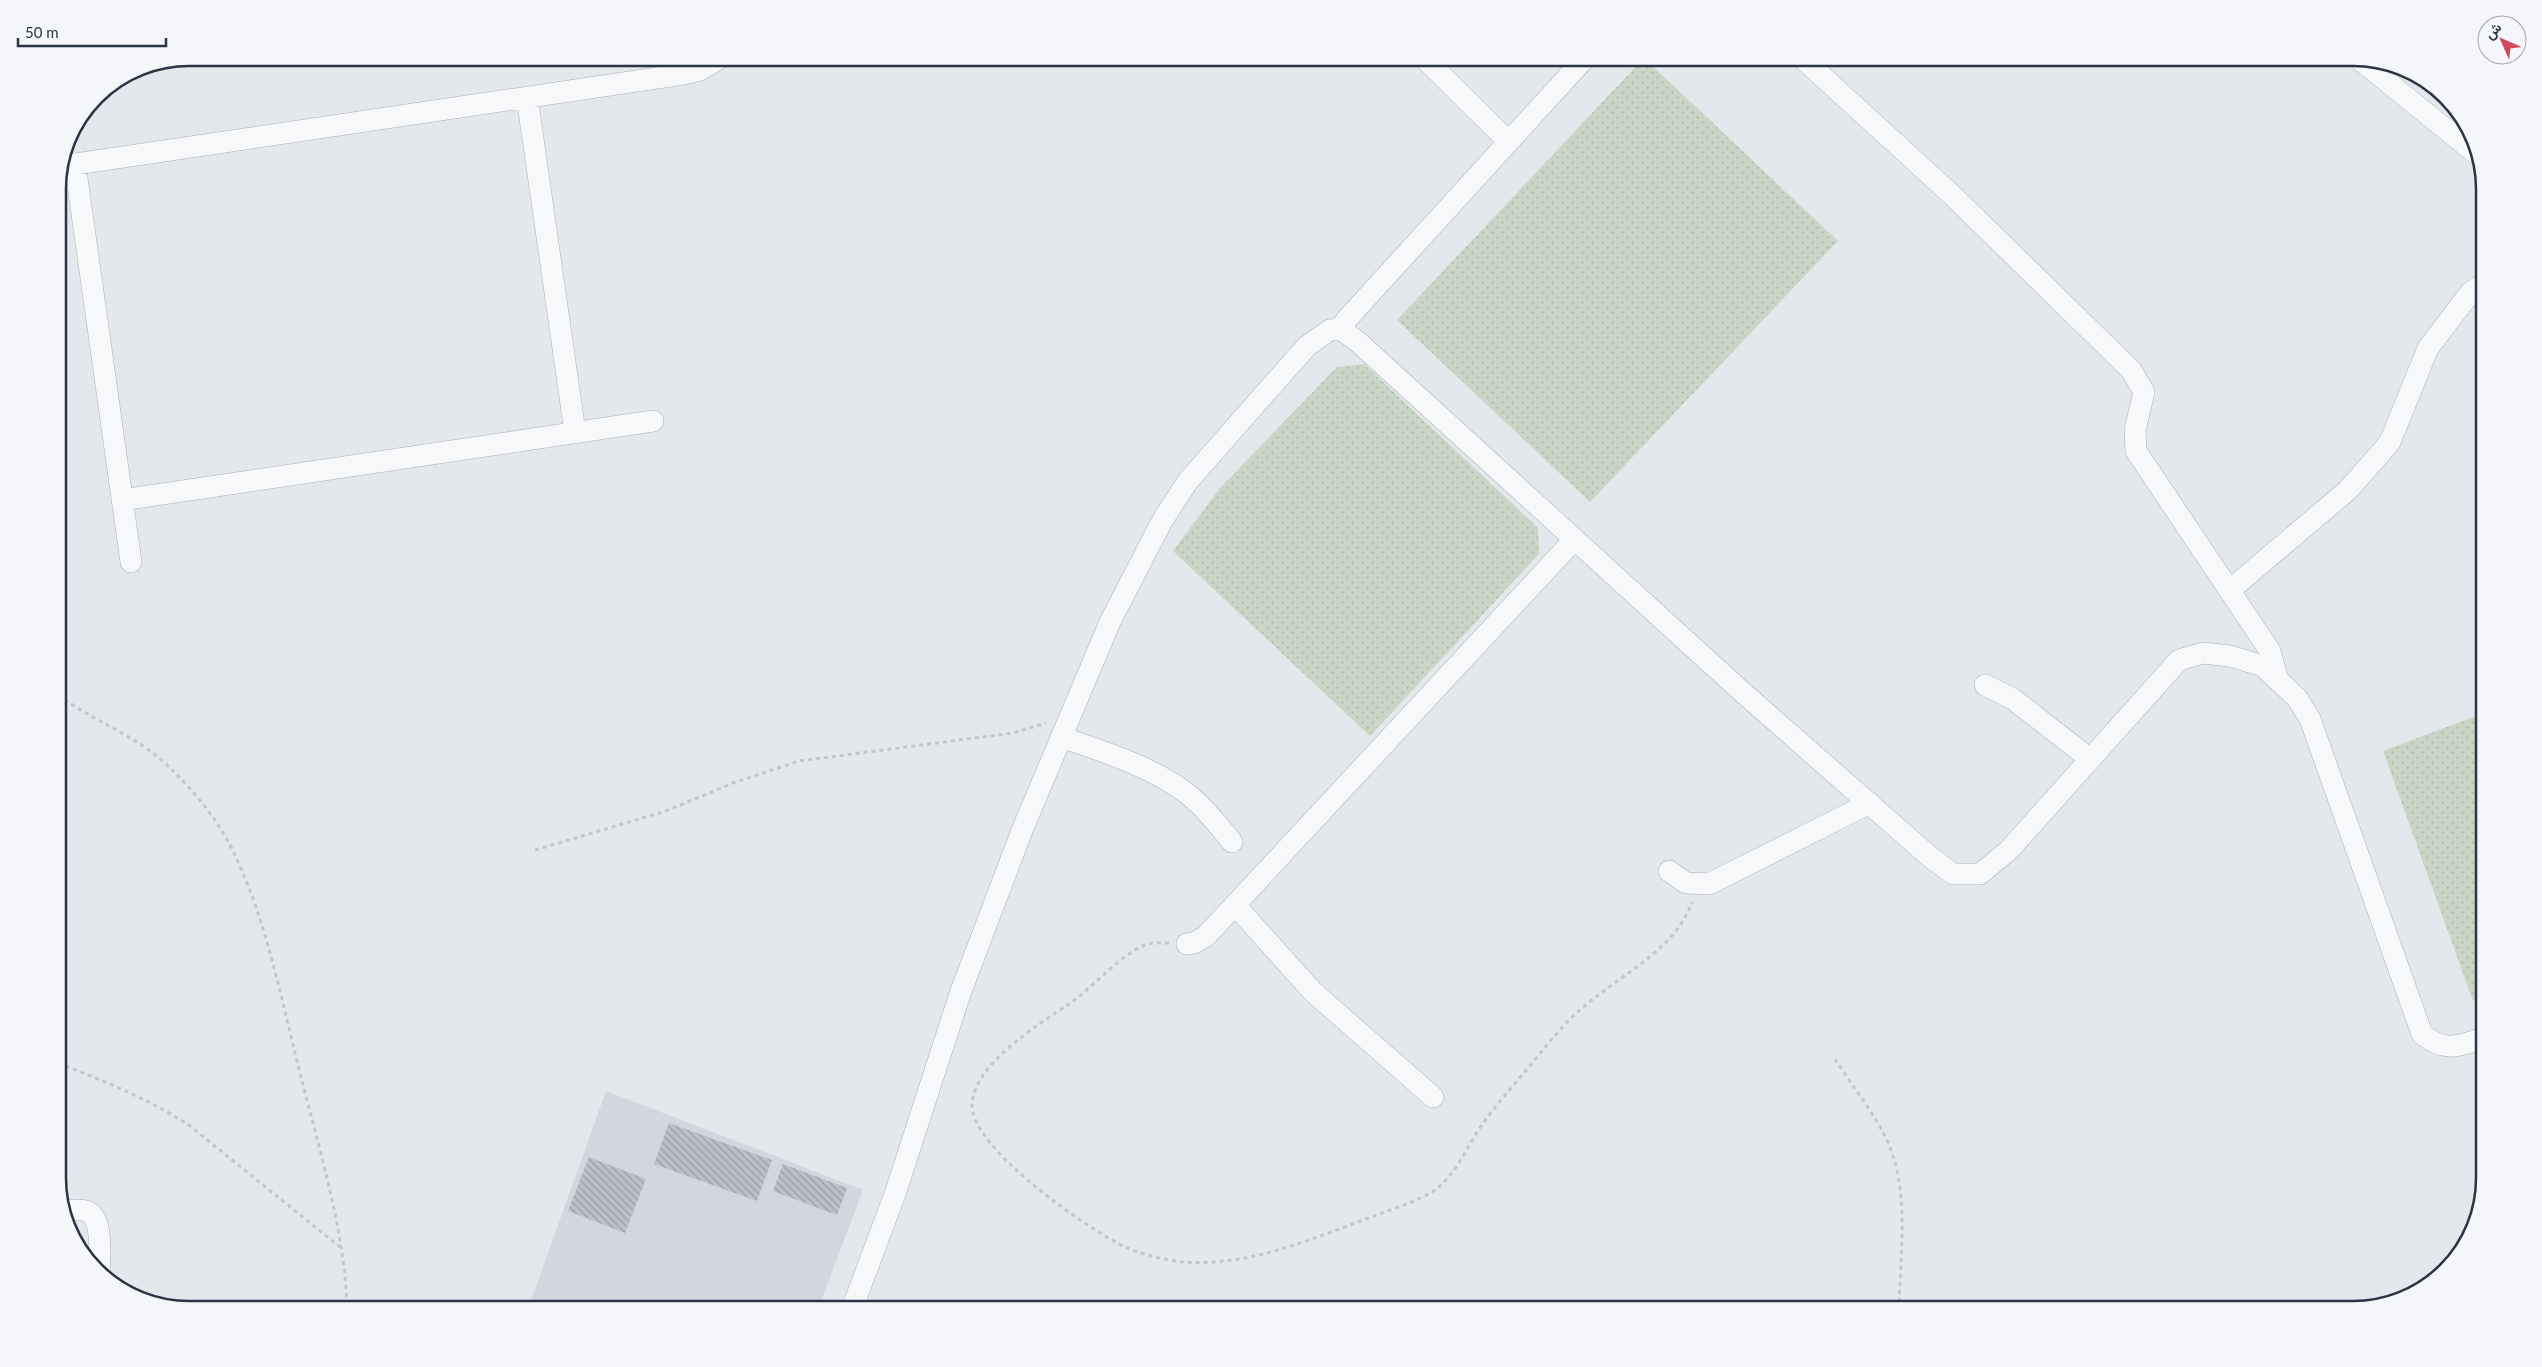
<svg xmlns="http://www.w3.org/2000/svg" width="2542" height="1367" font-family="Lato,Vazirmatn,sans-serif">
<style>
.built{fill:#d2d6de}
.grass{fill:url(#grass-dots)}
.building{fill:url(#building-back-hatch)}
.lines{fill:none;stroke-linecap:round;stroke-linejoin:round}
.minor-casing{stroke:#a9aeb7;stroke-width:22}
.path{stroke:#c2c5cb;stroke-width:3;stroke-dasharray:4 4;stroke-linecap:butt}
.minor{stroke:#f7f8fa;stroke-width:21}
.rim{fill:none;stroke:#2b3445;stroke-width:2.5}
</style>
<defs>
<pattern id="grass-dots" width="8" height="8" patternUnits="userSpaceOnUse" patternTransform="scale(1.25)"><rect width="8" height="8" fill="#c9d6c5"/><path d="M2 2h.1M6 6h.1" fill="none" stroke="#adb8ab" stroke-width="1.8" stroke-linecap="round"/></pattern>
<pattern id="building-back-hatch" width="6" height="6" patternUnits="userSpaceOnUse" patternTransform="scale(1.25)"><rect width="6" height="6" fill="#bbc0ca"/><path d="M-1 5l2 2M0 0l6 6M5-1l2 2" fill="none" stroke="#989da6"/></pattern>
</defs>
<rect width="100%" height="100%" fill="#e4e7ec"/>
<path class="built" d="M606 1091 863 1190 818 1309H528Z"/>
<path class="grass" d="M1644 58 1838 241 1590 502 1397 320Z
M1364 364 1538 528 1539 554 1370 736 1173 551 1221 487 1337 367Z
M2484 713V997L2473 1001 2383 751Z"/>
<path class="building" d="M669 1123 772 1160 757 1201 654 1164Z
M589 1157 646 1179 625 1233 568 1211Z
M783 1164 847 1188 837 1215 773 1191Z"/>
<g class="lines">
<defs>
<path id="minor" d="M1423 57 1508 141
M1801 57 1952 195 2131 370 2144 392 2135 430 2136 451 2270 651 2278 681
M2359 59 2474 152
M527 97 575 432
M75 164 131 562
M62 166 684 74 700 70 722 57
M1340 329 1347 319 1586 57
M122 500 653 421
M2230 590 2348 490 2390 442 2428 348 2471 292 2484 284
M1985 685 2013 699 2090 759
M1061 737C1102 751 1156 768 1190 796 1206 809 1219 826 1232 842
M1669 871 1686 883 1709 884 1870 803
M1235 905 1313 992 1433 1097
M1187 944 1194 943 1206 936 1574 540
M66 1211C72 1210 80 1209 86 1211 104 1217 99 1254 100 1269
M852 1309 895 1194 961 991 1023 828 1110 622 1162 521 1188 481 1307 346 1330 330 1340 329 1357 341 1740 690 1929 856 1953 874H1980L2009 850 2179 660 2203 653 2230 656 2263 666 2297 698 2310 719 2422 1034C2446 1053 2457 1046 2484 1038"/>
</defs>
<use href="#minor" class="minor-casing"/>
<path class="path" d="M58 695C94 722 139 736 171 769 192 789 215 817 229 843 266 915 281 999 301 1077 319 1148 346 1236 347 1309
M535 850 666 811 733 783 799 761 1013 733 1046 723
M1169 943C1161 943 1152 942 1145 945 1124 952 1091 989 1069 1004 1038 1025 975 1063 972 1104 969 1147 1089 1230 1125 1247 1143 1255 1165 1260 1183 1262 1249 1267 1314 1238 1374 1216 1394 1208 1417 1202 1435 1190 1457 1174 1468 1144 1484 1122 1499 1101 1517 1082 1533 1062 1550 1041 1566 1021 1586 1005 1623 973 1675 950 1692 902
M1835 1059C1851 1084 1871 1109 1885 1136 1911 1188 1900 1254 1899 1309
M58 1063C104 1081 149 1099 190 1126L340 1247"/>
<use href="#minor" class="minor"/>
</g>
<path d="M0 0H2542V1367H0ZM189 66H2353A123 123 0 0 1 2476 189V1178A123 123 0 0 1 2353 1301H189A123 123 0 0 1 66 1178V189A123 123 0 0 1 189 66Z" fill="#f4f6f9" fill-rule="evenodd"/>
<path class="rim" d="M189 66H2353A123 123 0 0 1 2476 189V1178A123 123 0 0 1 2353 1301H189A123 123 0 0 1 66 1178V189A123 123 0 0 1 189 66Z"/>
<g transform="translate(2502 40) rotate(315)"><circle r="24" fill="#f4f6f9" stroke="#a4a8b1"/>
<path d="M0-4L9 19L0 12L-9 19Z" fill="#d1495b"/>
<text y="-8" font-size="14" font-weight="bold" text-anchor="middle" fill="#2b3445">ش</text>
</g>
<path d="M18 38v8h148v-8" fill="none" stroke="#2b3445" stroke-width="2.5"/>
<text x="25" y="38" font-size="15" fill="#2b3445" stroke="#f4f6f9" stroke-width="4" paint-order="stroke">50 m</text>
</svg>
